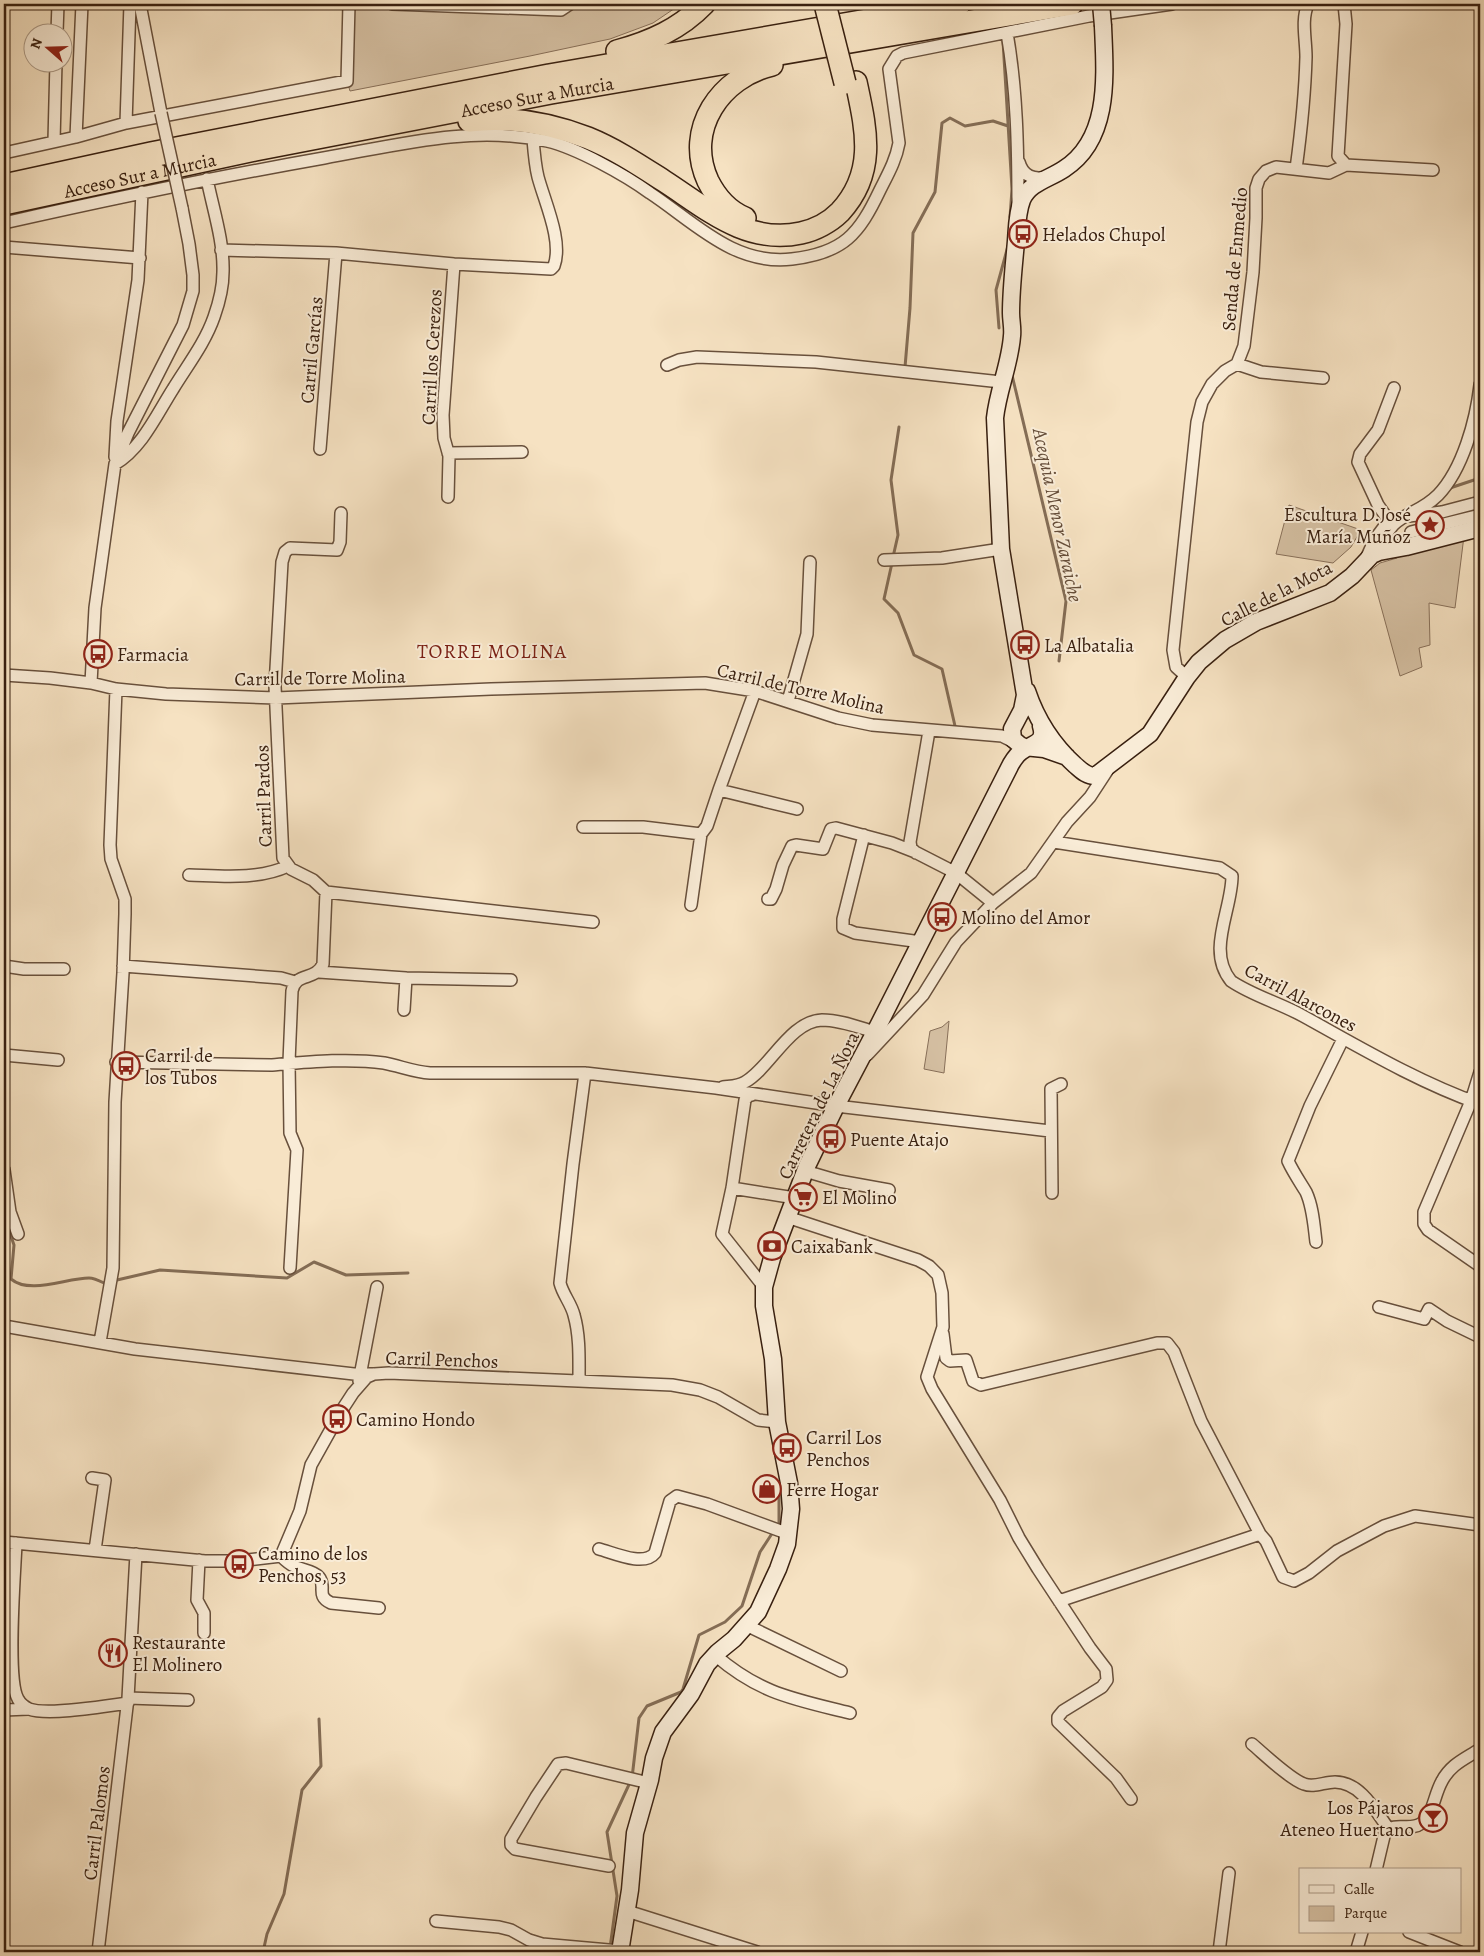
<svg xmlns="http://www.w3.org/2000/svg" width="1484" height="1956" font-family="Alegreya,serif">
<style>
.green{fill:#d6c1a4;stroke:#88705a}
.lines{fill:none;stroke-linecap:round;stroke-linejoin:round}
.stream{stroke:#846d56;stroke-width:3}
.street-casing{stroke:#68503c;stroke-width:14}
.secondary-casing{stroke:#392010;stroke-width:19}
.highway-casing{stroke:#392010;stroke-width:24}
.street{stroke:#f9ecd7;stroke-width:11}
.secondary{stroke:#f9ecd7;stroke-width:16}
.highway{stroke:#f6e2c2;stroke-width:21}
.street-bridge-casing{stroke:#68503c;stroke-width:14;stroke-linecap:butt}
.secondary-bridge-casing{stroke:#392010;stroke-width:19;stroke-linecap:butt}
.highway-bridge-casing{stroke:#392010;stroke-width:24;stroke-linecap:butt}
.street-bridge{stroke:#f9ecd7;stroke-width:11}
.secondary-bridge{stroke:#f9ecd7;stroke-width:16}
.highway-bridge{stroke:#f6e2c2;stroke-width:21}
.labels{text-anchor:middle;stroke-width:4;stroke-linejoin:round;paint-order:stroke}
.street-label{font-size:19px;fill:#392010;stroke:#f9ecd7}
.poi-label{font-size:19px;fill:#392010;stroke:#f9ecd7;text-anchor:start}
.water-label{font-size:20px;font-style:italic;fill:#654d39;stroke:#f9ecd7}
.neighbourhood-label{font-size:20px;letter-spacing:1px;fill:#7a1f14;stroke:#f9ecd7}
</style>
<rect width="100%" height="100%" fill="#f6e2c2"/>
<filter id="stains"><feTurbulence type="fractalNoise" baseFrequency=".004" numOctaves="4"/><feColorMatrix values="0 0 0 0 .2 0 0 0 0 .09 0 0 0 0 .02 0 0 0 .5 -.17"/></filter>
<radialGradient id="worn" r=".72"><stop offset=".6" stop-color="#630" stop-opacity="0"/><stop offset="1" stop-color="#630" stop-opacity=".3"/></radialGradient>
<path class="green" d="M349 4 560 10 570 4H681L653 23 610 39 530 56 350 91 347 81Z
M1289 505 1361 530 1351 547 1333 563 1276 554Z
M1464 536 1455 608 1429 603 1430 645 1419 648 1422 667 1400 676 1371 570 1380 563 1397 558 1396 552Z
M949 1021 944 1073 924 1069 930 1031 942 1027Z"/>
<g class="lines">
<path class="stream" d="M1480 40V70
M1003 41 1012 189 1010 217
M999 328 996 290 1008 246
M905 367 910 308 913 233 935 192 942 123 950 118 965 126 993 121 1008 126
M1012 375 1066 601 1059 661
M1450 488 1480 478
M893 557 898 535 891 480 899 427
M892 563 884 599 898 613 914 655 942 669 955 726
M4 1216 14 1245 11 1279C30 1295 66 1278 89 1278 94 1278 100 1281 104 1283
M117 1280 160 1270 287 1278 314 1262 346 1275 408 1273
M777 1527 779 1524V1493
M610 1948 617 1896 607 1832 632 1778 639 1718 647 1706 681 1692 683 1689 699 1635 725 1622 742 1606 760 1552 773 1532
M263 1952 267 1934 284 1894 302 1790 321 1766 319 1719"/>
<defs>
<path id="street" d="M140 4 161 113
M392 4 561 10 570 4
M1344 4 1346 24 1338 156 1346 165
M57 32 58 4
M1007 33C1017 90 1018 148 1018 206
M126 123 130 4
M76 137 126 123 347 81 349 4
M54 141 56 62
M4 153 76 137 82 4
M1019 162C1023 176 1033 180 1047 177
M1296 169C1301 132 1305 95 1306 57 1306 39 1301 20 1308 4
M4 223C110 199 216 177 324 158 398 145 471 125 547 141 577 148 625 175 650 193 694 222 734 266 792 259 844 253 859 234 880 190 888 174 896 160 899 143L889 69 897 56 903 53 1089 16 1172 4
M4 247 140 258
M221 250 336 253 454 264 551 269 554 266C563 241 545 203 538 177 535 165 534 152 533 139
M1237 364 1261 372 1323 378
M667 365 679 360 697 357 816 362 1001 382
M320 449 336 253
M448 453 522 452
M115 457 117 421 138 280 142 192
M115 464C142 448 157 414 173 389 187 366 205 343 214 317 219 303 223 287 223 272 224 242 213 209 207 179
M448 497 449 456 444 438 443 415 454 264
M1409 516 1442 512 1480 502
M1392 525 1378 505 1358 462 1360 454 1378 430 1394 388
M1411 532 1480 515
M1379 552C1392 509 1413 520 1438 495 1463 469 1476 420 1480 385
M884 560 942 558 1001 549
M1365 561 1375 539 1384 527
M4 675 50 678 91 683 116 689 166 694 276 698 491 689 705 683 755 691 838 718 872 725 1002 736 1016 743
M1187 677 1176 667 1173 650 1197 422 1202 402 1212 384 1225 371 1237 364 1244 346 1253 272 1256 218V188L1259 179 1266 171 1276 167 1329 173 1346 165 1433 170
M91 683 95 608 115 464 128 433 183 325 193 291V275L189 244 182 208
M788 701 807 634 810 562
M719 790 755 691
M583 827H643L701 834 691 905
M701 834 707 826 719 790 797 809
M864 835 843 919V928L855 933 921 942
M1054 842 1220 868 1232 876C1232 910 1206 951 1231 981 1253 996 1280 1003 1303 1016 1361 1048 1418 1082 1480 1104
M916 853 911 848 910 842 929 731
M189 875C222 876 258 880 288 866
M326 892 593 922
M768 899H771L776 889 783 865 792 846 796 845 823 849 831 829 836 828 892 843 915 852 956 873 993 903
M4 966 24 969H64
M123 966 281 978 295 982
M319 972 406 978 404 1010
M406 978 511 980
M4 1055 58 1060
M867 1055 923 995 956 942 993 903 1031 873 1067 822 1090 797 1107 771
M116 1062 272 1065C308 1062 348 1058 384 1063 400 1066 414 1072 430 1073H585L716 1088 836 1106 1050 1131
M1480 1072 1471 1101 1424 1212V1224L1428 1230 1480 1266
M723 1087C730 1086 739 1086 745 1082 770 1068 790 1021 822 1020 840 1020 858 1027 875 1032
M752 1095 748 1096 745 1100 732 1188 722 1234 764 1287
M4 1170 10 1212 18 1234
M805 1171 839 1181 889 1190
M732 1188 795 1198
M1052 1193 1051 1089 1061 1084
M787 1217 918 1260 929 1266 938 1275 942 1293 943 1327 927 1377 932 1389 1000 1500 1019 1538 1038 1569 1090 1648 1106 1669 1107 1680 1102 1687 1063 1711 1058 1717V1722L1116 1778 1131 1799
M1316 1242C1314 1226 1313 1207 1306 1192 1300 1182 1293 1172 1288 1161L1310 1106 1343 1039
M290 1268 297 1150 290 1133 289 1062 292 991C296 971 315 982 323 964L326 892 313 880 291 869 283 858 275 686 282 562 285 552 290 548 337 550 340 542 341 513
M1379 1307 1424 1319 1429 1309 1447 1321 1480 1337
M4 1326 135 1349 354 1374H373
M943 1334 946 1358 950 1361 966 1360 973 1381 981 1385 1157 1343H1167L1174 1352 1201 1421 1260 1534
M100 1342 113 1268 115 1102 123 973 125 914V899L111 859 110 845 116 689
M359 1381 377 1287
M579 1381C579 1359 580 1336 574 1315 571 1303 563 1295 560 1283L573 1164 585 1073
M92 1478 105 1480 95 1550
M4 1542 205 1561H239L281 1556 300 1511 311 1465 340 1413 353 1393 367 1377 374 1374 389 1373 672 1385 700 1390 718 1397 758 1420 777 1422
M16 1543C15 1571 6 1679 18 1699 20 1703 25 1707 29 1709 48 1716 106 1706 128 1703
M599 1549C614 1553 644 1567 655 1553L670 1501 677 1496 707 1504 789 1534
M136 1554 128 1698 188 1700
M281 1556C285 1560 289 1564 294 1566 301 1570 313 1570 319 1577 327 1586 315 1596 331 1603L379 1608
M199 1560 197 1600 204 1613V1633
M1059 1601 1260 1534 1266 1541 1283 1577 1294 1581 1309 1573 1337 1551 1384 1526 1415 1516 1480 1525
M746 1625 841 1671
M715 1655C760 1694 794 1699 850 1713
M4 1710 28 1709
M1252 1744C1265 1755 1290 1779 1304 1784 1314 1788 1324 1782 1335 1782 1360 1782 1375 1810 1388 1828
M609 1866 515 1849 511 1845V1839L536 1797 558 1764 566 1763 649 1783
M1376 1870 1385 1832C1396 1821 1410 1832 1422 1823 1434 1812 1434 1795 1442 1781 1451 1764 1465 1759 1480 1749
M627 1911 757 1952
M436 1921 499 1927 511 1930 529 1940 542 1944 620 1951
M1409 1932 1460 1952
M98 1952 128 1698
M1219 1952 1229 1873
M1356 1952 1362 1932"/>
<path id="secondary" d="M1027 691C1037 721 1052 744 1075 765 1081 770 1086 776 1095 776L1150 734 1187 677 1199 662 1225 640 1256 622 1330 593 1352 576 1372 555 1379 552 1406 547 1480 528
M1067 757 1044 749 1024 747 1020 745 1013 739 1012 729 1022 710 1025 695 1001 549 995 418C998 390 1010 364 1012 336 1013 328 1011 321 1011 313 1011 289 1014 265 1016 241 1017 228 1017 213 1022 200 1029 183 1049 179 1064 169 1111 139 1105 75 1103 26
M620 1952 630 1890 635 1833 650 1780 654 1758 663 1732 691 1694 707 1664 718 1652 734 1639 758 1612 778 1569 787 1544 791 1509 789 1483 777 1422 773 1359 764 1306V1287L772 1258 807 1166 836 1106 875 1032 1011 764C1014 759 1017 754 1022 751 1033 743 1046 743 1041 726"/>
<g id="highway">
<path d="M617 51C650 42 680 29 704 4"/>
<path d="M469 121C509 116 549 123 588 138 615 149 639 165 664 181 706 208 746 245 801 233 815 230 830 222 840 212 877 172 866 129 856 82"/>
<path d="M4 185 151 153 549 75 960 4"/>
<path id="s1" d="M4 204 255 150 551 93 1072 4"/>
<path d="M745 218C728 211 716 197 708 181 684 129 721 77 772 65"/>
</g>
</defs>
<use href="#street" class="street-casing"/>
<use href="#secondary" class="secondary-casing"/>
<use href="#highway" class="highway-casing"/>
<use href="#street" class="street"/>
<use href="#secondary" class="secondary"/>
<use href="#highway" class="highway"/>
<defs>
<path id="street-bridge" d="M161 113 182 208"/>
<path id="secondary-bridge" d="M1101 4 1103 26"/>
<path id="highway-bridge" d="M825 4 845 83"/>
</defs>
<use href="#street-bridge" class="street-bridge-casing"/>
<use href="#secondary-bridge" class="secondary-bridge-casing"/>
<use href="#highway-bridge" class="highway-bridge-casing"/>
<use href="#street-bridge" class="street-bridge"/>
<use href="#secondary-bridge" class="secondary-bridge"/>
<use href="#highway-bridge" class="highway-bridge"/>
</g>
<defs>
<symbol id="bus-ring" viewBox="-11 -11 22 22"><circle r="9.5" fill="#f9ecd7" stroke="#8f2418" stroke-width="1.5"/><path d="M-5-6H5V4H4V6H2V4H-2V6H-4V4H-5ZM-3.5-4V0h7V-4ZM-3.5 1.2v1.5H-2V1.2ZM2 1.2v1.5H3.5V1.2Z" fill="#8f2418"/></symbol>
<symbol id="sight-ring" viewBox="-11 -11 22 22"><circle r="9.5" fill="#f9ecd7" stroke="#8f2418" stroke-width="1.5"/><path d="M0-6L1.8-2.2L6-1.7L2.9 1.2L3.7 5.4L0 3.3L-3.7 5.4L-2.9 1.2L-6-1.7L-1.8-2.2Z" fill="#8f2418"/></symbol>
<symbol id="supermarket-ring" viewBox="-11 -11 22 22"><circle r="9.5" fill="#f9ecd7" stroke="#8f2418" stroke-width="1.5"/><path d="M-6-5.5h2.5l.6 2H6L4.5 2H-2.5L-4.4-4H-6ZM-1.5 3.2a1.3 1.3 0 1 0 .1 0ZM3 3.2a1.3 1.3 0 1 0 .1 0Z" fill="#8f2418"/></symbol>
<symbol id="bank-ring" viewBox="-11 -11 22 22"><circle r="9.5" fill="#f9ecd7" stroke="#8f2418" stroke-width="1.5"/><path d="M-6-4H6V4H-6ZM0-2.3a2.3 2.3 0 1 0 0 4.6a2.3 2.3 0 1 0 0-4.6Z" fill="#8f2418"/></symbol>
<symbol id="shop-ring" viewBox="-11 -11 22 22"><circle r="9.5" fill="#f9ecd7" stroke="#8f2418" stroke-width="1.5"/><path d="M-5-2.5h2.3a2.7 3.5 0 0 1 5.4 0H5L5.5 6h-11ZM-1.5-2.5h3a1.5 2.3 0 0 0-3 0Z" fill="#8f2418"/></symbol>
<symbol id="restaurant-ring" viewBox="-11 -11 22 22"><circle r="9.5" fill="#f9ecd7" stroke="#8f2418" stroke-width="1.5"/><path d="M-5-6h1v4h1v-4h1v4h1v-4h1v5L-1.5 .5V6h-2V.5L-5-1ZM5-6V6H3V1.5H1.5Q1.5-4 5-6Z" fill="#8f2418"/></symbol>
<symbol id="bar-ring" viewBox="-11 -11 22 22"><circle r="9.5" fill="#f9ecd7" stroke="#8f2418" stroke-width="1.5"/><path d="M-6-5H6L.8 .8V4.5H3.5V6h-7V4.5H-.8V.8Z" fill="#8f2418"/></symbol>
</defs>
<g fill-rule="evenodd">
<use href="#bus-ring" x="1007" y="218" width="32" height="32"/>
<use href="#sight-ring" x="1414" y="509" width="32" height="32"/>
<use href="#bus-ring" x="1009" y="629" width="32" height="32"/>
<use href="#bus-ring" x="82" y="638" width="32" height="32"/>
<use href="#bus-ring" x="926" y="901" width="32" height="32"/>
<use href="#bus-ring" x="110" y="1050" width="32" height="32"/>
<use href="#bus-ring" x="815" y="1123" width="32" height="32"/>
<use href="#supermarket-ring" x="787" y="1181" width="32" height="32"/>
<use href="#bank-ring" x="756" y="1230" width="32" height="32"/>
<use href="#bus-ring" x="321" y="1403" width="32" height="32"/>
<use href="#bus-ring" x="771" y="1432" width="32" height="32"/>
<use href="#shop-ring" x="751" y="1473" width="32" height="32"/>
<use href="#bus-ring" x="223" y="1548" width="32" height="32"/>
<use href="#restaurant-ring" x="97" y="1637" width="32" height="32"/>
<use href="#bar-ring" x="1417" y="1802" width="32" height="32"/>
</g>
<g class="labels">
<g class="street-label">
<text dy="7" stroke="none"><textPath href="#s1" startOffset="544">Acceso Sur a Murcia</textPath></text>
<text dy="7" stroke="none"><textPath href="#s1" startOffset="139">Acceso Sur a Murcia</textPath></text>
<text transform="translate(1234 259) rotate(-85)" y="7">Senda de Enmedio</text>
<text transform="translate(311 350) rotate(-85)" y="7">Carril Garcías</text>
<text transform="translate(431 357) rotate(-87)" y="7">Carril los Cerezos</text>
<text transform="translate(1276 593) rotate(-27)" y="7">Calle de la Mota</text>
<text transform="translate(320 677) rotate(-1)" y="7">Carril de Torre Molina</text>
<text transform="translate(801 688) rotate(13)" y="7">Carril de Torre Molina</text>
<text transform="translate(263 796) rotate(-92)" y="7">Carril Pardos</text>
<text transform="translate(1301 997) rotate(28)" y="7">Carril Alarcones</text>
<text transform="translate(818 1105) rotate(-64)" y="7">Carretera de La Ñora</text>
<text transform="translate(442 1359) rotate(2)" y="7">Carril Penchos</text>
<text transform="translate(96 1823) rotate(-83)" y="7">Carril Palomos</text>
</g>
<g class="poi-label">
<text x="1042" y="241">Helados Chupol</text>
<text x="1411" y="521" text-anchor="end">Escultura D.José<tspan x="1411" dy="22">María Muñoz</tspan></text>
<text x="1044" y="652">La Albatalia</text>
<text x="117" y="661">Farmacia</text>
<text x="961" y="924">Molino del Amor</text>
<text x="145" y="1062">Carril de<tspan x="145" dy="22">los Tubos</tspan></text>
<text x="850" y="1146">Puente Atajo</text>
<text x="822" y="1204">El Molino</text>
<text x="791" y="1253">Caixabank</text>
<text x="356" y="1426">Camino Hondo</text>
<text x="806" y="1444">Carril Los<tspan x="806" dy="22">Penchos</tspan></text>
<text x="786" y="1496">Ferre Hogar</text>
<text x="258" y="1560">Camino de los<tspan x="258" dy="22">Penchos, 53</tspan></text>
<text x="132" y="1649">Restaurante<tspan x="132" dy="22">El Molinero</tspan></text>
<text x="1414" y="1814" text-anchor="end">Los Pájaros<tspan x="1414" dy="22">Ateneo Huertano</tspan></text>
</g>
<g class="water-label">
<text transform="translate(1058 515) rotate(78)" y="7">Acequia Menor Zaraiche</text>
</g>
<g class="neighbourhood-label">
<text x="492" y="658">TORRE MOLINA</text>
</g>
</g>
<rect width="1484" height="1956" fill="none" stroke="#f6e2c2" stroke-width="20"/>
<rect x="5" y="5" width="1474" height="1946" fill="none" stroke="#392010" stroke-width="2.5"/>
<rect x="10" y="10" width="1464" height="1936" fill="none" stroke="#392010"/>
<rect x="1299" y="1868" width="162" height="65" fill="#f9ecd7" stroke="#ac9a87"/>
<rect x="1309" y="1885" width="25" height="8" fill="#f9ecd7" stroke="#ac9a87"/>
<text x="1344" y="1894" font-size="15" fill="#392010">Calle</text>
<rect x="1309" y="1906" width="25" height="15" fill="#d6c1a4" stroke="#ac9a87"/>
<text x="1344" y="1918" font-size="15" fill="#392010">Parque</text>
<g transform="translate(48 48) rotate(290)"><circle r="24" fill="#f9ecd7" stroke="#ac9a87"/>
<path d="M0-4L9 19L0 12L-9 19Z" fill="#8f2418"/>
<text y="-8" font-size="14" font-weight="bold" text-anchor="middle" fill="#392010">N</text>
</g>
<rect width="100%" height="100%" filter="url(#stains)"/>
<rect width="100%" height="100%" fill="url(#worn)"/>
</svg>
